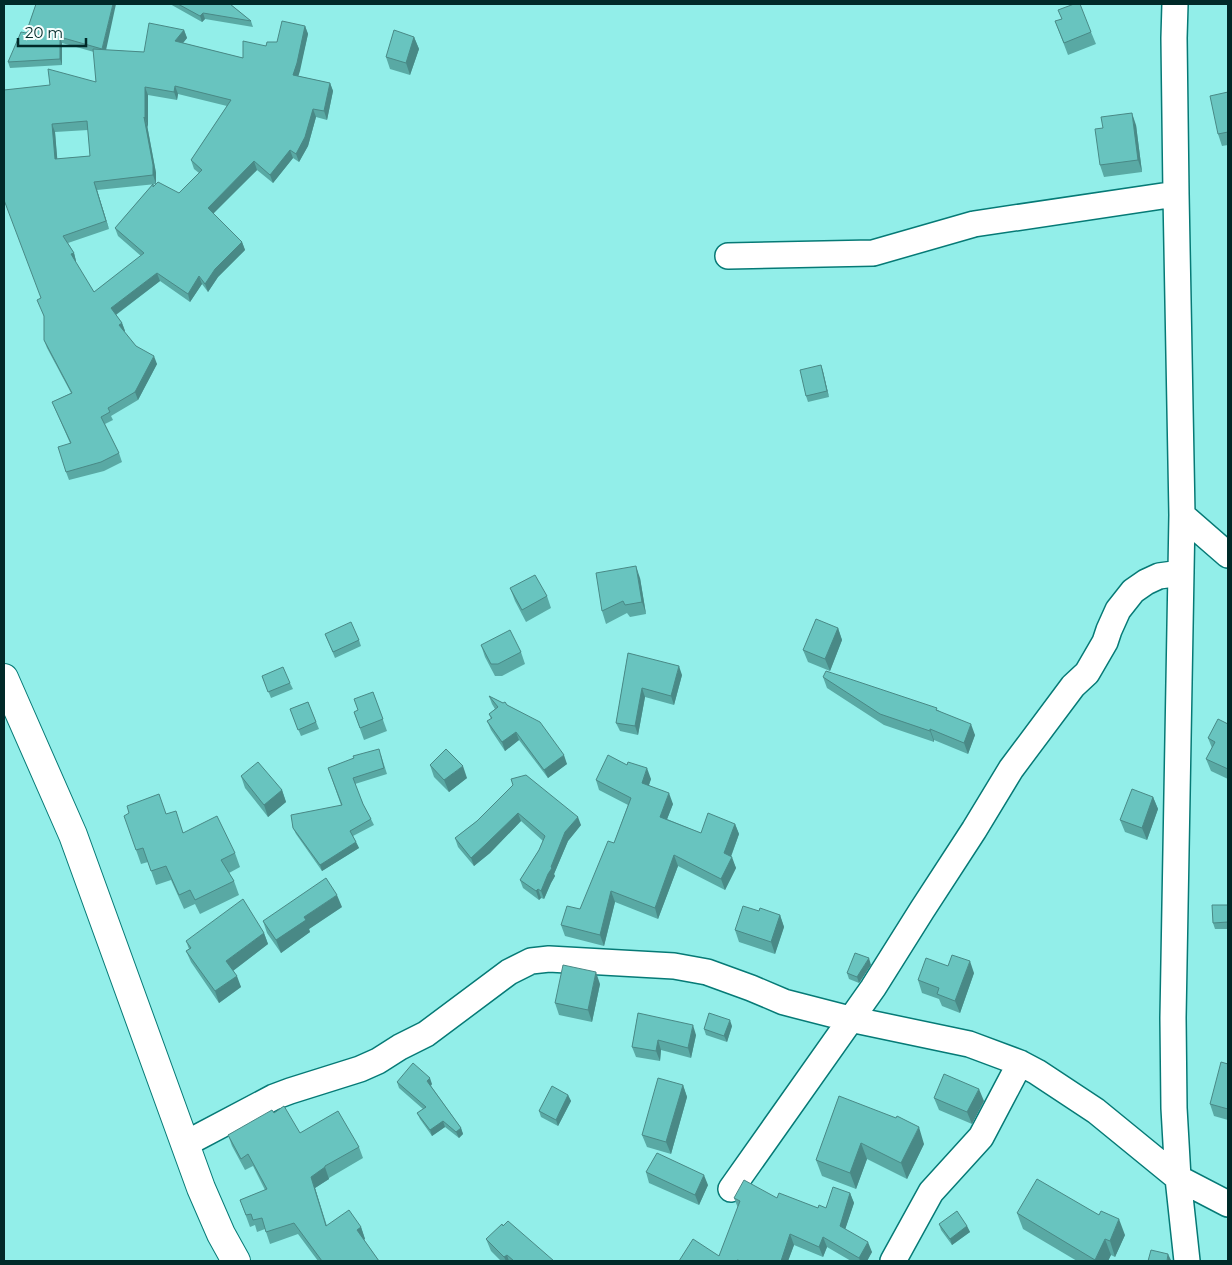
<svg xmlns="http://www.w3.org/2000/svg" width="1232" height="1265" font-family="Montserrat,sans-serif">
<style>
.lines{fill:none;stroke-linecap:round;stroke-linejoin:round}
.minor-casing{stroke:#067a76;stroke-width:28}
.tertiary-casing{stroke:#067a76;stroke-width:30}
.minor{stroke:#fff;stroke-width:25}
.tertiary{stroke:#fff;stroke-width:28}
.wall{fill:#59a9a4;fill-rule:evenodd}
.shaded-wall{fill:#498986}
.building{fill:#68c4bf;stroke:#498986;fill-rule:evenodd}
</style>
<rect width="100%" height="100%" fill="#92eee9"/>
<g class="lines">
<defs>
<path id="minor" d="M1175 4 1174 38 1176 194 1182 515 1173 1018 1174 1108 1178 1178 1187 1261
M728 256 873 253 974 224 1176 194
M1182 515 1228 555
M185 1144 274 1097 290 1091 360 1069 378 1061 400 1047 426 1034 509 972 531 961 549 959 674 966 707 972 751 988 784 1002 850 1019 969 1044 1020 1063 1037 1072 1096 1111 1178 1178 1228 1204
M731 1189 873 988 922 910 974 830 1011 769 1073 686 1087 673 1105 642 1109 630 1118 610 1133 591 1146 582 1159 576 1181 573
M893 1261 931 1192 981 1137 1020 1063"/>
<path id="tertiary" d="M4 678 73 835 201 1188 221 1234 236 1261"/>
</defs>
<use href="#minor" class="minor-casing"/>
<use href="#tertiary" class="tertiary-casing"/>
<use href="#minor" class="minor"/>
<use href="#tertiary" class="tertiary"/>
</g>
<path class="wall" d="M36 4 106 50 144 52 184 30 187 38 183 43 243 58 266 46 277 42 305 26 308 34 298 76 330 83 333 91 327 120 316 117 308 146 299 162 293 158 273 183 257 170 213 213 242 242 245 250 218 277 208 292 202 284 190 302 160 281 116 315 122 323 125 331 124 332 136 346 157 364 138 400 111 416 113 420 105 424 119 453 122 462 104 471 69 480 66 472 70 443 52 402 71 393 47 348 44 340V317L41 298 4 90 96 82 94 52 62 43V65L10 68 8 62 26 33ZM178 94 227 106 191 160 194 169 199 173 179 193 154 186 153 184 115 228 118 236 141 256 94 292 75 262 76 261 74 253 68 243 109 229 97 190 156 184V173L147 125 148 127V95L177 100ZM88 130 90 156 57 159 55 132Z
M170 4H230L251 21 253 27 205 19 202 22Z
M1055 21 1091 32 1096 44 1068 55Z
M414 37 419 49 410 75 390 69 386 57Z
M1228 92V145L1222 146 1218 134Z
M1136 125 1142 172 1104 177 1100 165Z
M821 365 829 397 808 402 806 396Z
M640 578 646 614 630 617 627 613 606 624 602 611Z
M510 588 547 596 551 608 526 622 515 601Z
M838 628 842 640 830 671 808 662 803 650Z
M325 634 359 640 361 646 335 658Z
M481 645 521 652 525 664 502 676H495L485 657Z
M628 653 682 675 674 705 645 697 638 735 620 731 616 723Z
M262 676 290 683 293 689 271 698Z
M823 677 938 710 975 735 968 754 934 740V742L884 725 827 688Z
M373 692 387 731 364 740 354 712 358 710Z
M489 696 507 705 567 764 548 778 519 740 505 751 491 730 487 721 491 719 489 714 495 709 492 704Z
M308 702 319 729 301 736 290 709Z
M1228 724V779L1211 771 1206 759 1212 748 1208 738Z
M381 755 387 774 355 784 363 804 371 819 374 825 353 836 359 848 322 871 296 834 293 828 341 805 328 768Z
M430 765 467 778 449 792 434 777Z
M627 765 651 779 649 785 673 804 667 819 701 833 735 824 739 834 731 857 736 868 725 890 678 866 658 919 615 902 604 946 565 936 561 925 580 909 614 843 628 805 599 790 596 780Z
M241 776 282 790 286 802 268 817 245 788Z
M513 785 581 825 568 841 554 874 555 876 551 883 544 899 541 898 539 900 523 888 520 880 539 850 543 841 521 821 490 853 474 866 458 847 455 838 477 821Z
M1153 797 1158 809 1147 840 1125 832 1120 820Z
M167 814 183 832 235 853 240 867 229 873 234 881 239 895 200 914 195 904 184 909 171 880 156 885 148 862 141 864 136 850Z
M1228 905V929H1215L1213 923Z
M342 907 309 929 310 932 281 953 267 933 263 921Z
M759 911 780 915 784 927 775 954 739 942 735 930Z
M264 933 268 944 233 971 241 987 219 1003 191 962 186 951 189 949 186 941Z
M871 965 859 983 849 979 847 973Z
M948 966 974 973 960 1013 942 1006 939 999 922 993 918 980Z
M600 984 592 1022 559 1015 555 1003Z
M638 1013 696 1035 691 1058 661 1050 660 1061 636 1057 632 1047Z
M732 1026 727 1042 706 1035 704 1029Z
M1228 1064V1120L1214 1116 1210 1104Z
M397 1082 432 1084 431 1086 461 1128 463 1134 459 1138 445 1127 432 1136 420 1119 417 1113 423 1109 399 1088Z
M683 1085 687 1097 671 1154 647 1147 642 1135Z
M568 1095 571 1101 558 1126 541 1117 539 1111Z
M839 1096 924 1144 907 1179 867 1159 856 1189 822 1176 816 1160Z
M934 1098 984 1101 972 1124 939 1110Z
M274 1113 300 1133 359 1147 363 1158 329 1178V1179L315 1188 327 1226 361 1227 365 1239 364 1240 379 1261H318L298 1234 270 1244 265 1229 257 1232 255 1225 250 1227 240 1200 265 1190 253 1166 245 1170 232 1146 228 1135Z
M646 1172 708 1185 699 1205 649 1183Z
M850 1193 854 1203 845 1229 872 1252 867 1261H851L827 1247 823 1257 794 1245 788 1261H679L719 1256 738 1208 734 1198H777L818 1208H826Z
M1017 1213 1125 1235 1115 1257 1111 1255 1108 1261H1077L1023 1229Z
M939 1224 967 1226 970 1232 952 1245 941 1230Z
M486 1239 554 1261H501L491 1251Z"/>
<path class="shaded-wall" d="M113 4H116L105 55 102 49Z
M203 13 205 19 202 22 200 16Z
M305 26 308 34 300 71 296 83 293 75Z
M184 30 187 38 178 49 175 41Z
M60 37 62 43V65L60 59Z
M414 37 419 49 410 75 406 63Z
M330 83 333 91 327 120 324 111Z
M175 86 178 94 177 100 174 92Z
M145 87 148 95V127L145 119Z
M313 109 316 117 308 146 299 162 296 154Z
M1132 113 1136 125 1142 172 1138 160Z
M144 117 147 125 156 173V184L153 175Z
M52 124 55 132 58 167 55 159Z
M290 150 293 158 273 183 270 175Z
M254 161 257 170 211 216 208 208Z
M94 182 97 190 109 229 106 221Z
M242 242 245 250 218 277 208 292 205 284 215 269Z
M74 253 76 261 74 263 71 254Z
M157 273 160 281 114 316 111 308Z
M199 276 202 284 190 302 188 294Z
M122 323 125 331 122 334 119 325Z
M154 356 157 364 138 400 135 392Z
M821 365 823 371 829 397 827 391Z
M636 566 640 578 646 614 642 602Z
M838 628 842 640 830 671 825 659Z
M679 666 682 675 674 705 671 696Z
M642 688 645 697 638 735 635 726Z
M971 724 975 735 968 754 964 743Z
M930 729 934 740V742L930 731Z
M516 732 519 740 505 751 502 742Z
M564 755 567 764 548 778 544 770Z
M463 766 467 778 449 792 444 780Z
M647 768 651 779 646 793 642 783Z
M282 790 286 802 268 817 264 805Z
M669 793 673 804 664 827 660 817Z
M1153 797 1158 809 1147 840 1142 828Z
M518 813 521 821 490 853 474 866 471 858Z
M578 817 581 825 568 841 554 874 555 876 551 883 544 899 541 891 565 832Z
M735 824 739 834 728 864 732 857 736 868 725 890 721 879 724 853Z
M356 842 359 848 322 871 320 865Z
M674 855 678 866 658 919 655 908Z
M538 889 541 898 539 900 536 891Z
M611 891 615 902 604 946 600 935Z
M337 895 342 907 309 929 310 932 281 953 276 940 304 917Z
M780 915 784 927 775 954 771 942Z
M264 933 268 944 230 973 226 961Z
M869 958 871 965 859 983 857 977Z
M970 961 974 973 960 1013 955 1001Z
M596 972 600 984 592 1022 588 1010Z
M237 976 241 987 219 1003 215 991Z
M730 1020 732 1026 727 1042 724 1036Z
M693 1025 696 1035 691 1058 688 1048Z
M658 1040 661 1050 660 1061 656 1051Z
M430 1078 432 1084 429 1087 427 1081Z
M683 1085 687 1097 671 1154 666 1142Z
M979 1089 984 1101 972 1124 967 1112Z
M568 1095 571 1101 558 1126 556 1120Z
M443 1121 445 1127 432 1136 430 1130Z
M919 1127 924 1144 907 1179 901 1163Z
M461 1128 463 1134 459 1138 456 1132Z
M861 1143 867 1159 856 1189 850 1173Z
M325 1167 329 1179 315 1188 330 1238 311 1177Z
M704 1175 708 1185 699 1205 695 1195Z
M850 1193 854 1203 843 1236 840 1226Z
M1119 1219 1125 1235 1115 1257 1110 1241Z
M967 1226 970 1232 952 1245 950 1239Z
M361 1227 365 1239 361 1241 357 1230Z
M790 1234 794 1245 788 1261H781Z
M823 1237 827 1247 823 1257 819 1247Z
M1105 1239 1111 1255 1108 1261H1096L1095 1260Z
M868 1242 872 1252 867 1261H860L859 1258Z
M1168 1254 1171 1260 1170 1261H1167Z
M507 1255 509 1261H506L504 1257Z"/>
<path class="building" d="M36 4H113L102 49 60 37V59L8 62 21 32 26 33Z
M178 4H230L251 21 203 13 200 16Z
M1074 4H1080L1091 32 1064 43 1055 21 1062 19 1058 10Z
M282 21 305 26 297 63 293 75 330 83 324 111 313 109 305 137 296 154 290 150 270 175 254 161 208 208 242 242 215 269 205 284 199 276 188 294 157 273 111 308 122 323 119 325 136 346 154 356 135 392 108 408 110 412 101 417 119 453 101 462 66 472 58 447 71 443 52 402 72 393 44 340V316L37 300 41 298 4 200V90L50 85 48 69 96 82 93 49 144 52 149 23 184 30 175 41 243 58V41L266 46 267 42H277ZM175 86 231 100 191 160 202 170 179 193 158 182 153 187V184L115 228 144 253 94 292 71 254 74 253 63 236 106 221 94 182 153 175V165L144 117 145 119V87L174 92ZM87 121 90 156 55 159 52 124Z
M394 30 414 37 406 63 386 57Z
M1228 92V132L1218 134 1210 96Z
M1132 113 1138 160 1100 165 1095 129 1103 128 1101 117Z
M821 365 827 391 806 396 800 370Z
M636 566 642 602 625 605 623 601 602 611 596 573Z
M535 575 547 596 522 610 510 588Z
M816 619 838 628 825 659 803 650Z
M351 622 359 640 333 652 325 634Z
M510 630 521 652 498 664H491L481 645Z
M628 653 679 666 671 696 642 688 635 726 616 723Z
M283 667 290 683 268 692 262 676Z
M826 671 937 708 936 710 971 724 964 743 930 729V731L880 714 823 677Z
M373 692 383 719 360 728 354 712 358 710 354 699Z
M489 696 503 703 505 702 507 705 540 722 564 755 544 770 516 732 502 742 487 721 492 718 489 714 498 707Z
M308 702 316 722 298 730 290 709Z
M1218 719 1228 724V769L1206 759 1215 742 1208 738Z
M379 749 384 768 353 778 363 804 371 819 350 831 356 842 320 865 293 828 291 815 342 805 328 768 354 758 353 756Z
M446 749 463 766 444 780 430 765Z
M608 755 627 765 628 762 647 768 642 783 669 793 660 817 701 833 708 813 735 824 724 853 732 857 721 879 674 855 655 908 611 891 600 935 561 925 567 906 580 909 608 841 614 843 631 798 596 780Z
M258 762 282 790 264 805 241 776Z
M526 775 578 817 565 832 551 867 552 868 548 874 541 891 538 889 536 891 520 880 539 850 545 836 518 813 486 844 471 858 455 838 477 821 513 785 511 779Z
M1132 789 1153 797 1142 828 1120 820Z
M159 794 166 814 176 811 183 833 217 816 235 853 221 860 234 881 195 900 190 890 179 895 166 866 151 871 143 848 136 850 124 816 129 813 127 806Z
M326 878 337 895 304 917 306 920 276 940 263 921Z
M243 899 264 933 226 961 237 976 215 991 186 951 191 948 186 941Z
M1212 905H1228V922L1213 923Z
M743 906 759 911 760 908 780 915 771 942 735 930Z
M855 953 869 958 857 977 847 973Z
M952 955 970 961 955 1001 937 994 939 988 918 980 926 958 948 966Z
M563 965 596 972 588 1010 555 1003Z
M638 1013 693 1025 688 1048 658 1040 656 1051 632 1047Z
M709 1013 730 1020 724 1036 704 1029Z
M1221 1062 1228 1064V1109L1210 1104Z
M413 1063 430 1078 427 1081 461 1128 456 1132 443 1121 430 1130 417 1113 426 1107 397 1082Z
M944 1074 979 1089 967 1112 934 1098Z
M658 1078 683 1085 666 1142 642 1135Z
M552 1086 568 1095 556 1120 539 1111Z
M839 1096 896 1118 897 1116 919 1127 901 1163 861 1143 850 1173 816 1160Z
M284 1106 300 1133 338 1111 359 1147 325 1166V1167L311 1177 326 1226 349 1210 361 1227 357 1230 379 1261H322L294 1223 266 1232 262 1218 253 1220 251 1214 246 1215 240 1200 267 1189 248 1154 241 1159 228 1135 272 1110 274 1113Z
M657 1153 704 1175 695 1195 646 1172Z
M1037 1179 1099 1215 1101 1211 1119 1219 1110 1241 1105 1239 1095 1260 1017 1213Z
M744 1180 777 1198 779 1193 818 1208 819 1205 826 1208 833 1187 850 1193 840 1226 868 1242 859 1258 823 1237 819 1247 790 1234 781 1261H742L737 1260 736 1261H679L693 1239 719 1256 740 1201 734 1198Z
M957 1211 967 1226 950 1239 939 1224Z
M508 1221 554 1261H514L507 1255 504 1257 486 1239 502 1224 503 1226Z
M1151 1250 1168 1254 1167 1261H1148Z"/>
<rect width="1232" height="1265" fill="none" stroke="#002928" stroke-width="10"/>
<path d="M18 38v8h68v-8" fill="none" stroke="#002928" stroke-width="2.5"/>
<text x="25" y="38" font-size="15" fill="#002928" stroke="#f5fefd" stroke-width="4" paint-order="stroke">20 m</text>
</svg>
